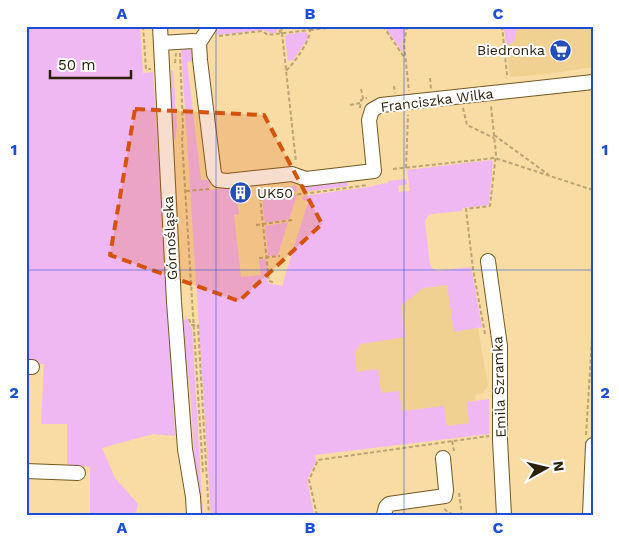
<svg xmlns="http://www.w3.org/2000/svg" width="619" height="541" font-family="'Work Sans',sans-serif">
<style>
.built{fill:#f0d191}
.green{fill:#f0b8f3}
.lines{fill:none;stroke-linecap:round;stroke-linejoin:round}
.minor-casing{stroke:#715822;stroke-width:16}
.path{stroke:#baa375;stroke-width:2;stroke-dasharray:4 2.5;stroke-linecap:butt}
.minor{stroke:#fff;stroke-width:14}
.marked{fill:#d5530c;fill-opacity:0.2;stroke:#d5530c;stroke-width:4;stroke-dasharray:10 6;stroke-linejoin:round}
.grid{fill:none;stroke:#1d4ed8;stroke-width:1;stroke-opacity:0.55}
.labels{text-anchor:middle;stroke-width:4;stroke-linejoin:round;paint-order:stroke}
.poi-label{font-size:14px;fill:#2b210a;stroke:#fff;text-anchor:end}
.street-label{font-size:14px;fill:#2b210a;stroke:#fff}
.neatline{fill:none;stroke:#1d4ed8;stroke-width:2}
.grid-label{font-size:16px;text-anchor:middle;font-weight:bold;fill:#1d4ed8}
</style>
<rect width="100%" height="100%" fill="#f8dca4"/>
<path class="built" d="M504 26H593V67L548 74 510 77Z
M469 276 488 386 483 393 475 395 478 421 466 430 314 451 290 385 422 286Z"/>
<path class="green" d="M26 26H140L143 73 153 72 171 349 175 436 153 434 102 448 115 478 138 504 136 512 131 515H90V467L67 465V424H41L44 364 26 363Z
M220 26H272L277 30 276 33H271L263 30 218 35 216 33Z
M384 26H406L402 43 403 53Z
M507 26H518L514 41 509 45 506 42 504 28Z
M305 32 308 34V38L293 60 288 61 285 36 289 34Z
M181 47 191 50 195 61 187 62 201 180H209L210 190 235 187 239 214 234 215 241 277 261 275 259 260 266 259 268 283 282 286 308 202 302 199 303 196 375 186V185L388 183V181L406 179 407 184 398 186 399 192 410 191 407 170 491 160 493 162 489 205 462 208V211L431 214 427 217 425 221 430 265 433 269 438 271 471 267 482 327 454 332 447 285 423 288 401 306 405 337 361 344 355 352 357 372 378 369 381 393 399 391 402 411 444 406 447 426 469 423 467 402 489 399V434L315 455 316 461 307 480 314 515H211Z
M173 70 177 127 175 140 170 130 171 71Z
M347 179 348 186 302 192 303 185Z
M296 186 297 188 296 192 262 195 261 190Z
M297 195 289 219 265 223 262 198Z
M288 222 278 255 268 256 265 226Z
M186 317 192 329 203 515H198L190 387 181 326Z"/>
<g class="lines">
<defs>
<path id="minor" d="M160 26 174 302 185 449 193 497 194 515
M161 43 193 41 199 43 210 26
M199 43 200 60 214 174 218 180 227 181 292 174 306 179 374 171 369 120 372 110 381 105 593 82
M488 261 500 346V440L504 515
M26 367H32
M26 471 78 473
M384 515 386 507 389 504 445 496 446 490 443 458
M590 515 593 445"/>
</defs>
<use href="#minor" class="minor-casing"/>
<path class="path" d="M143 26 146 69H151
M274 26 282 33 281 26
M383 26 404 57
M407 26 404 44 409 91
M502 26 507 75 506 78
M310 30 343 26
M282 33 296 162
M219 36 262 31 268 35 310 30C311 40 294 63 286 71
M180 53 183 127 182 140 203 473
M175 63 176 53
M430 78 431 89
M394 86 395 93
M361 89 363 99
M350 105 360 103
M360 108 361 100 367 98
M463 108 467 125 494 138
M494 135 549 175
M406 168 408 115
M393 169 495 158 593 190
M259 189 260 197 303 194 368 185
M186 191 209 189
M260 197 269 281 273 282
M256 225 292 220
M259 258 280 256
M189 319 191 325H198L209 515
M485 334 473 269 466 209 490 206 496 154 491 106
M586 435 593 323
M452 441 454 451
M459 493 462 515
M444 509 453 515
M361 513V515
M317 515 309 480 318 460 489 436"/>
<use href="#minor" class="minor"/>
</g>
<path class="marked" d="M135 109 264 115 322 224 239 301 110 255Z"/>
<path class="grid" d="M216 26V515M404 26V515M26 270H593"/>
<defs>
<symbol id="supermarket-disc" viewBox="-11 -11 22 22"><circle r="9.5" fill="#254dbc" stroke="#fff"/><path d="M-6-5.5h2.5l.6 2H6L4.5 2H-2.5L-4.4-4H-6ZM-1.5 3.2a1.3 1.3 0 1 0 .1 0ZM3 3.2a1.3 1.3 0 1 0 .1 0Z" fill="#fff"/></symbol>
<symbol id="building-disc" viewBox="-11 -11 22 22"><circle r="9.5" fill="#254dbc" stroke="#fff"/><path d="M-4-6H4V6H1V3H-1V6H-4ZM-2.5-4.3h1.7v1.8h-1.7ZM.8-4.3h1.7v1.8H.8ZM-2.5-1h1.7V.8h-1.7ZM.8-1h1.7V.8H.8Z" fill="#fff"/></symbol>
</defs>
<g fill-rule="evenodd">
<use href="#supermarket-disc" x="548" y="38" width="25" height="25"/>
<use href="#building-disc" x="228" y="180" width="25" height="25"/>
</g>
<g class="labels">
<g class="poi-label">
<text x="545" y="55">Biedronka</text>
<text x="257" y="198" text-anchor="start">UK50</text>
</g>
<g class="street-label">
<text transform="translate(437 100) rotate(-7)" y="5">Franciszka Wilka</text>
<text transform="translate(170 238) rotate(-93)" y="5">Górnośląska</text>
<text transform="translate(499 387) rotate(-92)" y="5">Emila Szramka</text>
</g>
</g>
<rect width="619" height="541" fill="none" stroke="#ffffff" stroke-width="55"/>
<g transform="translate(546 468) rotate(82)" stroke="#ffffff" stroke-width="4" paint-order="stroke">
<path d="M0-4L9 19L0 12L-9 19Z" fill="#2b210a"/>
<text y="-8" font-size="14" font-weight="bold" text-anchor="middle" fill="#2b210a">N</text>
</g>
<path d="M50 70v8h81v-8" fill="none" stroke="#2b210a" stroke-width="2.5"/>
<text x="58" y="70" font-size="15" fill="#2b210a" stroke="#ffffff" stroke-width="4" paint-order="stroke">50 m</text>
<rect x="28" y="28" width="564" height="486" class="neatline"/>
<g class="grid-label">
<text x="122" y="19">A</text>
<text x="310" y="19">B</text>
<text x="498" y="19">C</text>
<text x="14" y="155">1</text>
<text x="605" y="155">1</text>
<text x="14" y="398">2</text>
<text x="605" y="398">2</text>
<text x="122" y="533">A</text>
<text x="310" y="533">B</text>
<text x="498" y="533">C</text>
</g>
</svg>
